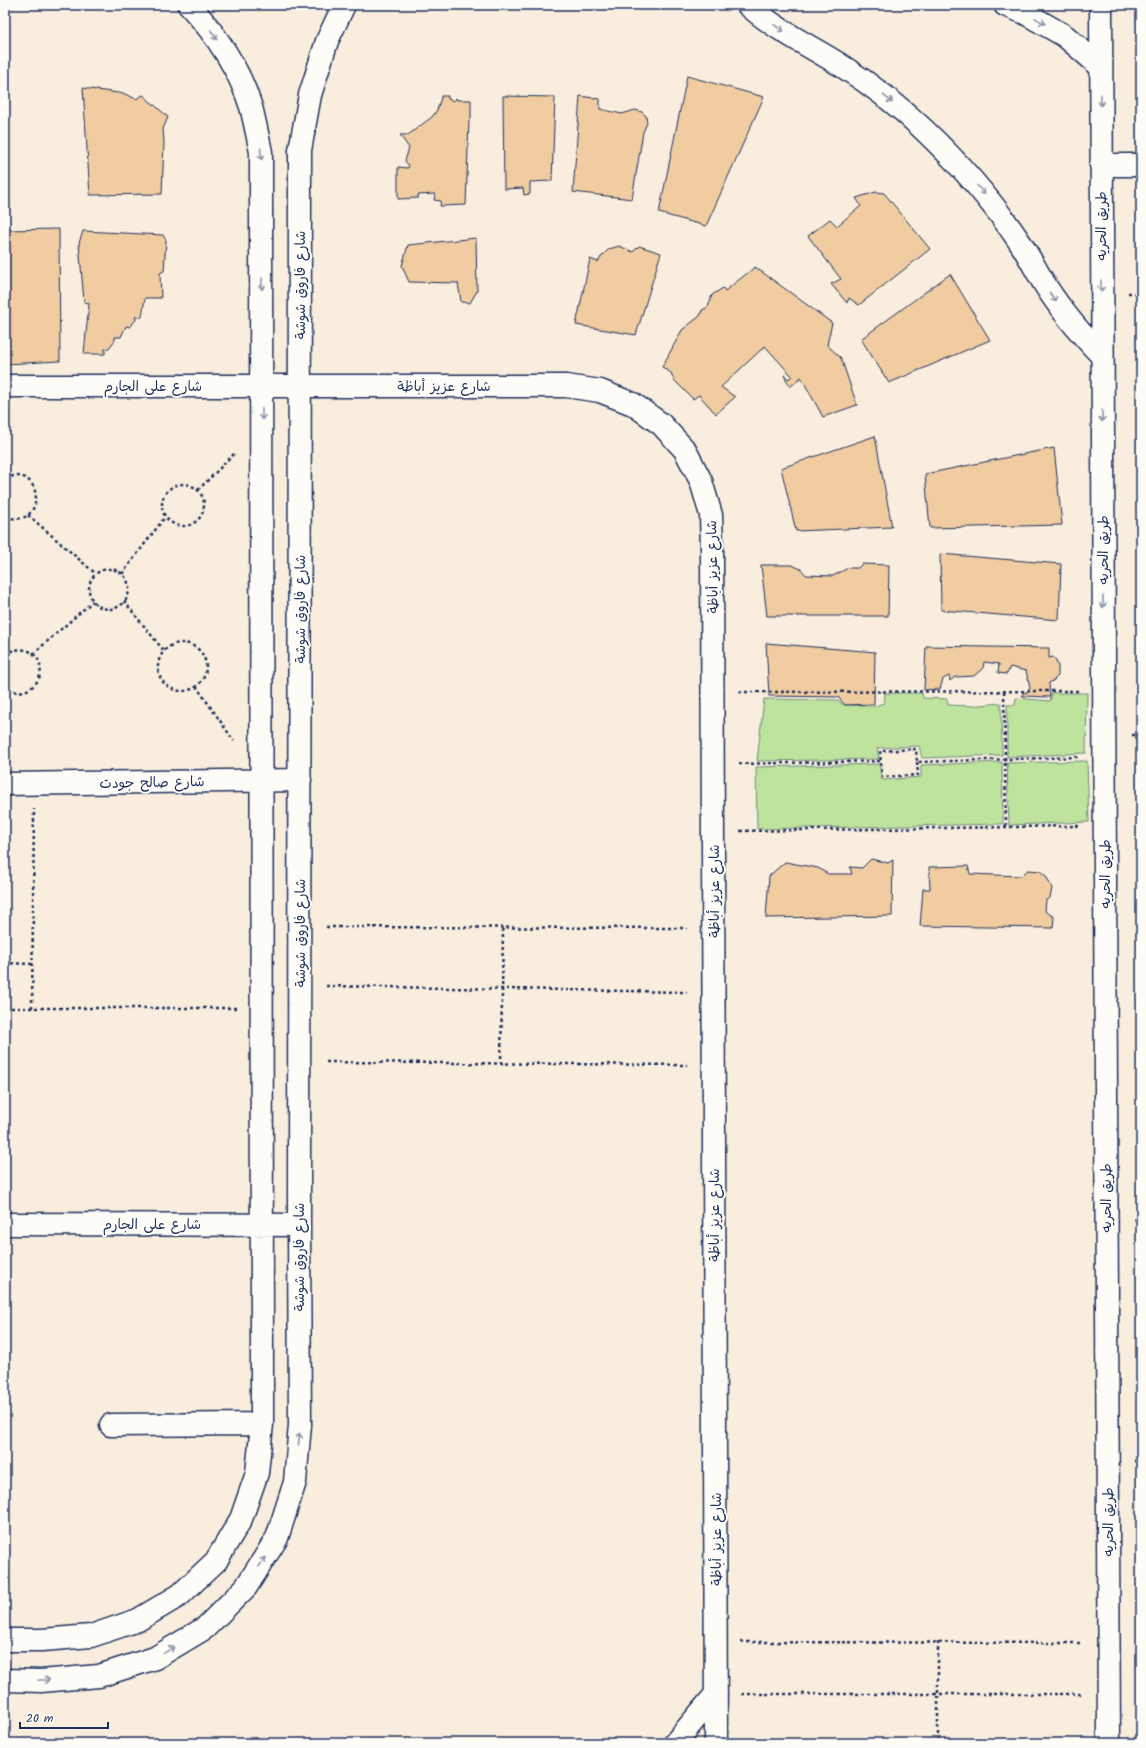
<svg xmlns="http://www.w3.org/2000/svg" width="1146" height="1748" font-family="Kalam,'Playpen Sans Arabic',sans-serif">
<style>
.green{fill:#bee39d;stroke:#6c897e}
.building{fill:#f0cca0;stroke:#1b2f5e}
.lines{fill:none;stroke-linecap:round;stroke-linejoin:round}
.street-casing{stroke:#1b2f5e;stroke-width:25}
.secondary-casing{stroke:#1b2f5e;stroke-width:25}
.path{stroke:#1b2f5e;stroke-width:2.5;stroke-dasharray:3 3;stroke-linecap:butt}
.street{stroke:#fdfcf7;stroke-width:22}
.secondary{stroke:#fdfcf7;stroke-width:22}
.oneway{stroke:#8c96aa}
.labels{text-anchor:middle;stroke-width:4;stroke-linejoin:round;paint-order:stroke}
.street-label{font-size:14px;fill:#1b2f5e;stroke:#fdfcf7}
</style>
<rect width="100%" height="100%" fill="#f9eedd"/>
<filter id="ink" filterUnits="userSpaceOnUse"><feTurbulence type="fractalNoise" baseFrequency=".025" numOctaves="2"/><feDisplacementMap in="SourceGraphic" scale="8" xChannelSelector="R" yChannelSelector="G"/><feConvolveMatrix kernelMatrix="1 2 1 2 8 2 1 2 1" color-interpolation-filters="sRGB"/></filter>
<g filter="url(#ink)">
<path class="green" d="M885 693H922L923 698 947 699 948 705 970 706 1001 703 1002 755 922 758 919 746 877 748 879 759 757 761 764 699 837 700 844 705 875 706 884 703Z
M1052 693H1087L1086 753 1007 757V705H1015L1016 698 1050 701Z
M1087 761 1089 822 1009 825 1007 763Z
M1002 762 1003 824 757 829 756 767 879 764 882 780 921 777V765Z"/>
<path class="building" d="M687 76 764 97 706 226 659 213Z
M83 88 125 94 136 99 143 95 168 117 163 129 164 142 162 194 90 195Z
M441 96H448V99L454 101 456 98 457 100H471V119L469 121 466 205 440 206 441 201 434 200 435 194 418 195V198L398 199V167L408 168 409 166 405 161 409 148 400 135H408L432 117 437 110 441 98Z
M503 96 555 97 552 181 530 182V194L524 195 523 188 504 189Z
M580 96 600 99V109L622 114 635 110 642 112 646 116 647 123 643 132 632 199 573 192Z
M876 192 884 193 930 249 859 305 849 298 847 303 831 284 841 279 808 236 830 219 837 226 861 206 856 198Z
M59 229 60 361 5 364V230Z
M83 231 163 235 166 240 164 271 160 273 161 298H145L142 317H135L136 320 129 327 126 326 121 337H115V340L109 348 105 349V354H84L89 303 84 302 79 243Z
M476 238 477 291 470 303 461 302 458 283 409 282 402 266 408 245Z
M619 246 633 252 639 246 661 253 636 335 576 325 590 259 598 262 601 257 609 249Z
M755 267 832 323 827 345 841 358 857 405 823 417 801 377 790 387 784 375 789 379 792 376 765 346 721 387 735 397 716 414 699 395 693 399 674 380 671 373 662 367 682 330 700 316 702 310 708 307 712 295 723 288 725 291Z
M950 274 990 340 889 383 861 339Z
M875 436 892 527 796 531 781 468Z
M1054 448 1062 525 930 528 925 474Z
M940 554 1061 564 1059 620 941 610Z
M862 564 889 565 888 616H767L761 565H792L801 569 806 575 833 576 848 568H858Z
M766 643 875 652 874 704 845 705 838 697 769 696Z
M926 646 1049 648V658L1053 657 1056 660 1058 667V676L1054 680 1049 683 1050 697 1022 696 1024 692 1026 693 1030 688 1026 671 1010 667 1007 674 998 673 999 664 984 662 983 668 974 676 955 677 950 681 949 676 943 679 940 689 924 690Z
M871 859 888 863 893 860 892 916 766 918 769 876 785 862 818 868 828 874H852L850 867 862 868Z
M968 866 970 874 1021 876 1028 870 1040 871 1046 876 1052 888 1050 898 1046 900 1045 911 1054 917 1053 928 920 926 923 889H930L929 867Z"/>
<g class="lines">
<defs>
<path id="street" d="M748 5C776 30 810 46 842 66 870 84 898 105 923 129 959 163 993 202 1021 244 1030 258 1038 274 1047 288 1063 313 1082 335 1102 356
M5 386H566L600 391 633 404 661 424 685 450 701 481 711 515 712 549 716 1743
M5 784 300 780
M5 1224 299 1225
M111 1425 262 1424
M5 1640H42L91 1636 138 1620 180 1595 216 1561 241 1519 257 1473 262 1424 261 152C258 138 255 122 251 107 239 69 216 34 189 5
M5 1680 41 1681 99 1676 155 1658 205 1628 246 1587 277 1538 295 1482 300 1425 299 1225 300 150 310 95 327 41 344 5
M675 1743 716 1694"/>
<path id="secondary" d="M1005 5 1025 13 1065 36 1101 67
M1101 5 1109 1743
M1101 165H1141"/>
</defs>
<use href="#street" class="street-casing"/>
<use href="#secondary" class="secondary-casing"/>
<path class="path" d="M1128 293H1141
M5 478C47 463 45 533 5 516
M162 505a21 21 0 1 1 42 0a21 21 0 1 1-42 0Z
M198 490 235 453
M28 515 96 574
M89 589a20 20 0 1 1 40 0a20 20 0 1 1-40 0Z
M122 574 165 517
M124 601 164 651
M158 667a24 24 0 1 1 48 0a24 24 0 1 1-48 0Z
M5 654C18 646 36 648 40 665 44 681 28 695 13 691 11 690 8 688 5 687
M33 654 93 601
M196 686 234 741
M1004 691 1006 827
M739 692 1078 691
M1132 735H1141
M917 762 918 775 882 777 880 751 916 749 917 762 1078 757
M739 764 881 761
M740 831 1079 826
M326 927 687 928
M5 963 33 964
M326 986 687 992
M5 1008H236
M32 1008 34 809
M326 1062 687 1065
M501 1064 503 928
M1134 1219H1141
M1134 1461H1141
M741 1642 1082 1643
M938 1642V1743
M742 1694H1083"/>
<use href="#street" class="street"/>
<use href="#secondary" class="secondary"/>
</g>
<defs><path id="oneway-shaft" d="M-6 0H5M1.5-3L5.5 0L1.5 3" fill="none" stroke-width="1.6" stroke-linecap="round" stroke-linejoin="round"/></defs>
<g class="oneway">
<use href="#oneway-shaft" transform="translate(1040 21) rotate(31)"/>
<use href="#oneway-shaft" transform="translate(779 28) rotate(33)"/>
<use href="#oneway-shaft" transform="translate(214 35) rotate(57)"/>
<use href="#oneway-shaft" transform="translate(888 99) rotate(40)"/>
<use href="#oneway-shaft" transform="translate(1101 100) rotate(90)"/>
<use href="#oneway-shaft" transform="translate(261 154) rotate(85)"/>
<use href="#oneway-shaft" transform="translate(981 190) rotate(50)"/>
<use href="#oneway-shaft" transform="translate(262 284) rotate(90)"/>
<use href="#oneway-shaft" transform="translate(1101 286) rotate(90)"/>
<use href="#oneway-shaft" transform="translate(1053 297) rotate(55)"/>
<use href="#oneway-shaft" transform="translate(262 414) rotate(90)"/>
<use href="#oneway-shaft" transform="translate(1102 416) rotate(90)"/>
<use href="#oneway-shaft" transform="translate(1103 602) rotate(90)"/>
<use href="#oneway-shaft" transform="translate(299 1439) rotate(-85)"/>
<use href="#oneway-shaft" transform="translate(262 1562) rotate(-58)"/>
<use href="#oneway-shaft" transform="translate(169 1650) rotate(-31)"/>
<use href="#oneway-shaft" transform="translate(44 1680) rotate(-3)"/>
</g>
</g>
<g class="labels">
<g class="street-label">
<text transform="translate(1101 226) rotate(-90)" y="5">طريق الحريه</text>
<text transform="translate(300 285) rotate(-90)" y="5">شارع فاروق شوشة</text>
<text x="153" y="391">شارع على الجارم</text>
<text x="444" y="391">شارع عزيز أباظة</text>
<text transform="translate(1103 550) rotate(-90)" y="5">طريق الحريه</text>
<text transform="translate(712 567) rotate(-91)" y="5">شارع عزيز أباظة</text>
<text transform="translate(300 609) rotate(-90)" y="5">شارع فاروق شوشة</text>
<text transform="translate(152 782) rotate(-1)" y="5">شارع صالح جودت</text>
<text transform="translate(1105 874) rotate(-90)" y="5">طريق الحريه</text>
<text transform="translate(714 891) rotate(-90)" y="5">شارع عزيز أباظة</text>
<text transform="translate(300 933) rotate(-90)" y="5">شارع فاروق شوشة</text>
<text transform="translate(1106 1198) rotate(-90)" y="5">طريق الحريه</text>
<text transform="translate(714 1215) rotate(-90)" y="5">شارع عزيز أباظة</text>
<text x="152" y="1229">شارع على الجارم</text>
<text transform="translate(299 1257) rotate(-90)" y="5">شارع فاروق شوشة</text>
<text transform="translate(1108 1522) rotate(-90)" y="5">طريق الحريه</text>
<text transform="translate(716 1539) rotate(-90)" y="5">شارع عزيز أباظة</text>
</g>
</g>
<rect width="1146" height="1748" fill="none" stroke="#fdfcf7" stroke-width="20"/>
<rect x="10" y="10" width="1126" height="1728" fill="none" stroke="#1b2f5e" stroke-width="1.5" filter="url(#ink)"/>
<path d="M20 1722v6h88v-6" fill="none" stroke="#1b2f5e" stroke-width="2"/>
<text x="26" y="1722" font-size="12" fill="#1b2f5e" stroke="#fdfcf7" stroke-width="3" paint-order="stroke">20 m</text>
</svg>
